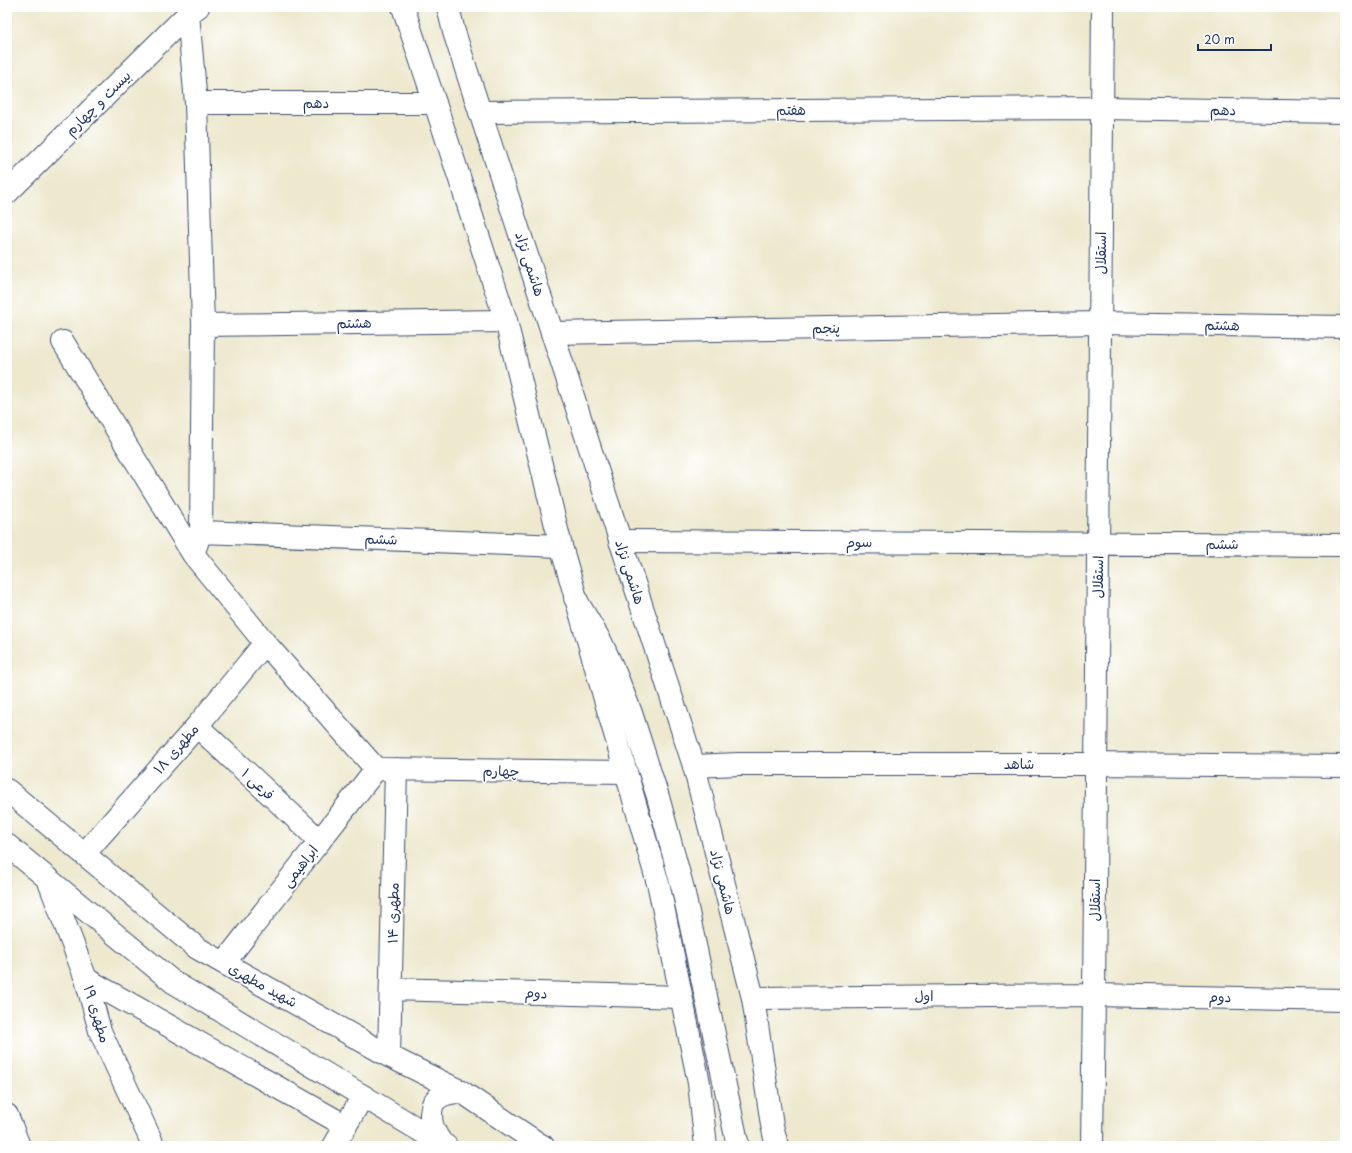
<svg xmlns="http://www.w3.org/2000/svg" width="1352" height="1153" font-family="'Playpen Sans','Playpen Sans Arabic',sans-serif">
<style>
.lines{fill:none;stroke-linecap:round;stroke-linejoin:round}
.minor-casing{stroke:#3a4b6f;stroke-width:24}
.tertiary-casing{stroke:#3a4b6f;stroke-width:24}
.secondary-casing{stroke:#3a4b6f;stroke-width:24}
.primary-casing{stroke:#3a4b6f;stroke-width:24}
.minor{stroke:#fff;stroke-width:22}
.tertiary{stroke:#fff;stroke-width:22}
.secondary{stroke:#fff;stroke-width:22}
.primary{stroke:#fff;stroke-width:22}
.labels{text-anchor:middle;stroke-width:3.5;stroke-linejoin:round;paint-order:stroke}
.street-label{font-size:14px;fill:#1b2f5e;stroke:#fff}
</style>
<rect width="100%" height="100%" fill="#fff"/>
<filter id="ink" filterUnits="userSpaceOnUse"><feTurbulence type="fractalNoise" baseFrequency=".025" numOctaves="2"/><feDisplacementMap in="SourceGraphic" scale="8" xChannelSelector="R" yChannelSelector="G"/><feConvolveMatrix kernelMatrix="1 2 1 2 8 2 1 2 1" color-interpolation-filters="sRGB"/></filter>
<filter id="wash" filterUnits="userSpaceOnUse"><feTurbulence type="fractalNoise" baseFrequency=".012" numOctaves="4" result="noise"/><feDisplacementMap in="SourceGraphic" scale="16" xChannelSelector="R" yChannelSelector="G"/><feGaussianBlur stdDeviation="0.9" result="paint"/><feColorMatrix in="noise" values="0 0 0 0 0 0 0 0 0 0 0 0 0 0 0 0 0 1.4 0 .05"/><feComposite in="paint" operator="in"/></filter>
<g filter="url(#wash)">
<rect width="100%" height="100%" fill="#ede8ce"/>
</g>
<g filter="url(#ink)">
<g class="lines">
<defs>
<path id="minor" d="M198 7 188 14 196 103 203 325 201 532 193 554 265 643 376 769
M196 103H435
M480 112 1102 108 1345 112
M7 193 188 14
M203 325 506 321
M552 333 1100 323 1345 327
M63 342 193 554
M201 532 561 546
M620 541 1345 545
M197 726 320 841
M694 766 738 764H1096L1345 766
M381 769 626 772
M84 854 197 726 265 643
M48 879 86 979 100 1031 151 1140 153 1146
M224 963 376 769
M86 979 346 1126
M391 989 681 997
M753 998 1094 995 1345 1000
M389 1056 396 769
M7 1115 19 1146
M334 1146 363 1096
M1092 1146 1094 995 1103 7"/>
<path id="tertiary" d="M7 790 197 948 389 1056 462 1092 542 1146
M7 845 173 982 446 1146
M442 1144C439 1139 436 1135 434 1130 430 1121 429 1104 438 1098 445 1093 454 1092 462 1092"/>
<path id="secondary" d="M403 7 435 103 506 321 561 546 659 887 699 1083 706 1146
M448 7 454 32 480 112 694 766 753 998 772 1125 777 1146
M541 1145 543 1146"/>
<path id="primary" d="M575 598 601 642 616 675 631 713 658 797 683 889 738 1146"/>
</defs>
<use href="#minor" class="minor-casing"/>
<use href="#tertiary" class="tertiary-casing"/>
<use href="#secondary" class="secondary-casing"/>
<use href="#primary" class="primary-casing"/>
<use href="#minor" class="minor"/>
<use href="#tertiary" class="tertiary"/>
<use href="#secondary" class="secondary"/>
<use href="#primary" class="primary"/>
</g>
</g>
<g class="labels">
<g class="street-label">
<text transform="translate(98 103) rotate(-45)" y="5">بیست و چهارم</text>
<text x="316" y="108">دهم</text>
<text x="791" y="115">هفتم</text>
<text transform="translate(1223 110) rotate(1)" y="5">دهم</text>
<text transform="translate(1101 253) rotate(-90)" y="5">استقلال</text>
<text transform="translate(530 264) rotate(72)" y="5">هاشمی نژاد</text>
<text transform="translate(354 323) rotate(-1)" y="5">هشتم</text>
<text transform="translate(1222 325) rotate(1)" y="5">هشتم</text>
<text transform="translate(826 328) rotate(-1)" y="5">پنجم</text>
<text transform="translate(381 539) rotate(2)" y="5">ششم</text>
<text x="859" y="547">سوم</text>
<text x="1222" y="549">ششم</text>
<text transform="translate(630 572) rotate(72)" y="5">هاشمی نژاد</text>
<text transform="translate(1098 577) rotate(-89)" y="5">استقلال</text>
<text transform="translate(176 749) rotate(-49)" y="5">مطهری ۱۸</text>
<text x="1019" y="769">شاهد</text>
<text transform="translate(501 771) rotate(1)" y="5">چهارم</text>
<text transform="translate(258 784) rotate(43)" y="5">فرعی ۱</text>
<text transform="translate(300 866) rotate(-52)" y="5">ابراهیمی</text>
<text transform="translate(723 882) rotate(76)" y="5">هاشمی نژاد</text>
<text transform="translate(1095 900) rotate(-90)" y="5">استقلال</text>
<text transform="translate(393 913) rotate(-89)" y="5">مطهری ۱۴</text>
<text transform="translate(263 985) rotate(29)" y="5">شهید مطهری</text>
<text transform="translate(536 993) rotate(2)" y="5">دوم</text>
<text transform="translate(924 996) rotate(-1)" y="5">اول</text>
<text transform="translate(1220 997) rotate(1)" y="5">دوم</text>
<text transform="translate(97 1014) rotate(73)" y="5">مطهری ۱۹</text>
</g>
</g>
<rect width="1352" height="1153" fill="none" stroke="#fff" stroke-width="24"/>
<path d="M1198 44v6h73v-6" fill="none" stroke="#1b2f5e" stroke-width="2"/>
<text x="1204" y="44" font-size="12" fill="#1b2f5e" stroke="#ffffff" stroke-width="3" paint-order="stroke">20 m</text>
</svg>
